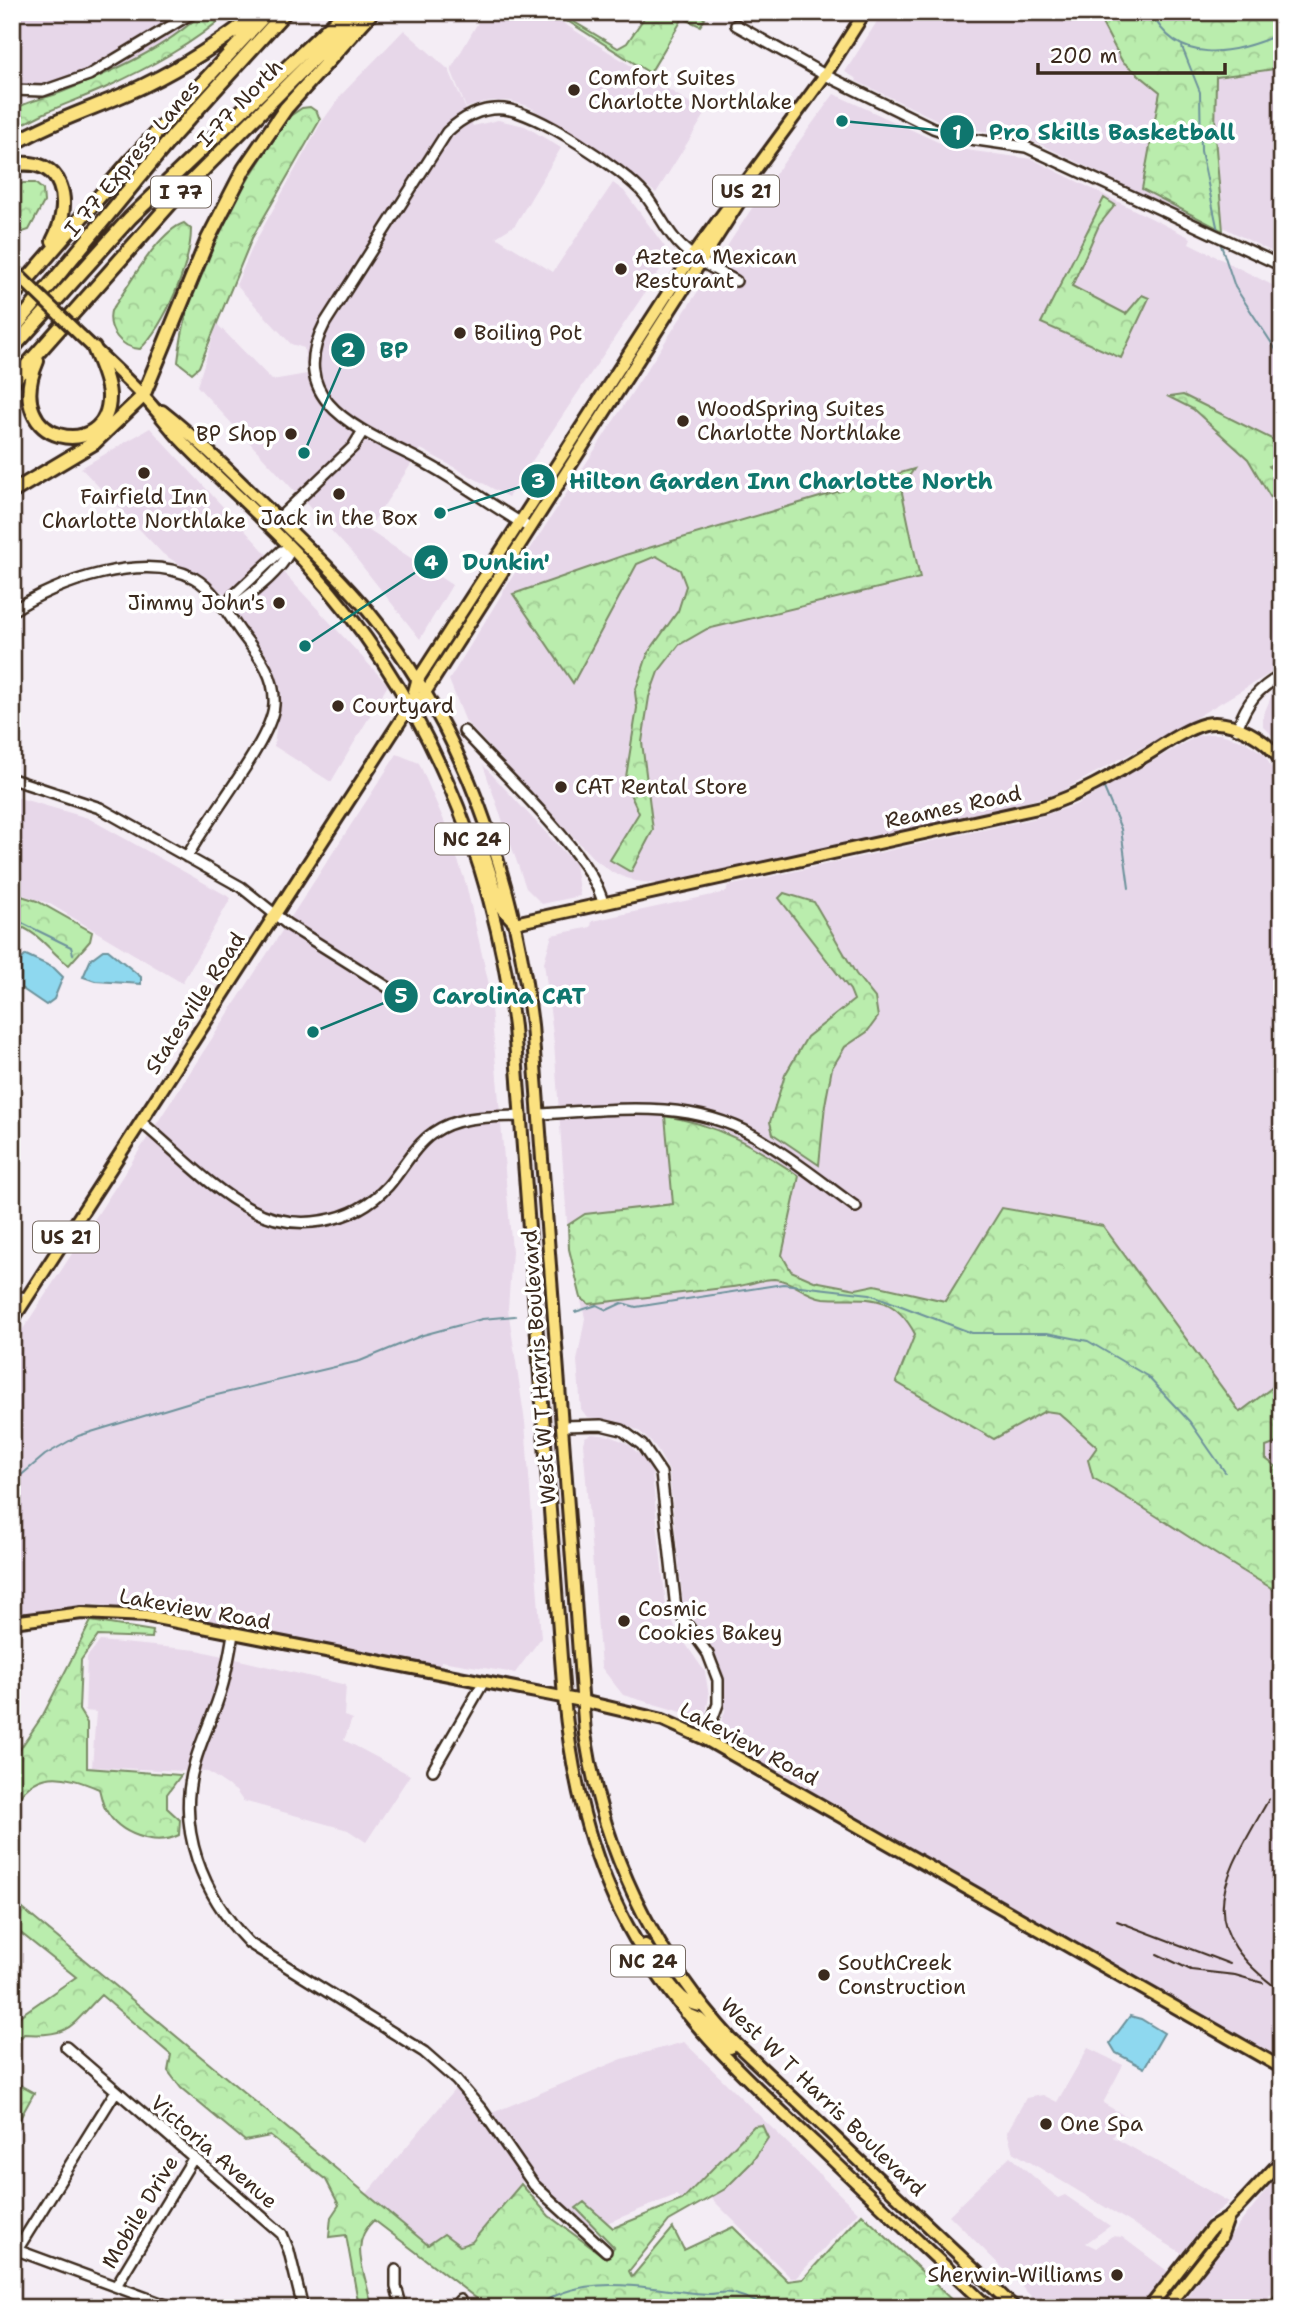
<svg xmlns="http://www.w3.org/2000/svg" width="1294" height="2320" font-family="'Shantell Sans',sans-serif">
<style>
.built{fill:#e7d7e9}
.forest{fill:url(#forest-crowns);stroke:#7a8c66;stroke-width:2}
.water{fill:#8ed8ef;stroke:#6d929b;stroke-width:2}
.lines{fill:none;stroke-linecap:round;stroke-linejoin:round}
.stream{stroke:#6d929b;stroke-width:2}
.minor-casing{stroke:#3b2a1e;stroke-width:14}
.major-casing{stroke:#3b2a1e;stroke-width:16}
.highway-casing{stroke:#3b2a1e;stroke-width:18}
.minor{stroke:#fff;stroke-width:9}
.major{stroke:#fbe180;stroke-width:10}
.highway{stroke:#fbe180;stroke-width:12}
.rail{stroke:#3b2a1e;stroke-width:2}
.major-bridge-casing{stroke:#3b2a1e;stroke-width:16;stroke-linecap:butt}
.major-bridge{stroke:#fbe180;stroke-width:10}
.poi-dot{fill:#3b2a1e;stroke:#fff;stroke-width:2.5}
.labels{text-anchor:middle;stroke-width:7;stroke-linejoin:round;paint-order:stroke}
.shield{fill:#fff;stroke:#766a62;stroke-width:2}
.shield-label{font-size:19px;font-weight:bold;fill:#3b2a1e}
.poi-label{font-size:21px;fill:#3b2a1e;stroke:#fff;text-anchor:start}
.street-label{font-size:21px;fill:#3b2a1e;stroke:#fff}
.leader{fill:none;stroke:#0f766e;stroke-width:2.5}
.callout-dot{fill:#0f766e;stroke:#fff;stroke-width:2.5}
.mark-label{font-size:21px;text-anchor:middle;font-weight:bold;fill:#fff}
.callout-label{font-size:23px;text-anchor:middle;font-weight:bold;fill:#0f766e;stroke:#fff;stroke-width:7;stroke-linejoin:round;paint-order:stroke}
</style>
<defs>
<pattern id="forest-crowns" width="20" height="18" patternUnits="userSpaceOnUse" patternTransform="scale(1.75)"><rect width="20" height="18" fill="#baedad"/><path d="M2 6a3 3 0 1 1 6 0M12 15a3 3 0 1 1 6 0" fill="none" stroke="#a1cb94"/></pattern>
</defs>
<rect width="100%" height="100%" fill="#f4edf5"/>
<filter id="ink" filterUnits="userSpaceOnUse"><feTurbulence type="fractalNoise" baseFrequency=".0143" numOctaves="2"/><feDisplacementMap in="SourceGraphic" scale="14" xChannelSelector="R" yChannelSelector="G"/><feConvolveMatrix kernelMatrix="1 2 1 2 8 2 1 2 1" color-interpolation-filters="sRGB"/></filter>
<g filter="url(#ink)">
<path class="built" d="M12 12H210L194 27 66 100 12 85Z
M484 12H525L563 23 706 113 656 193 601 151 528 106 510 101H489L466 108 451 69Z
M883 12H1282V257L1205 218 1202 223 1038 143 1011 135 950 126 856 81 857 79 845 72Z
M404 30 449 70 473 126 498 120 525 126 561 148 515 225 496 237 553 272 613 183 624 191 665 247 662 267 508 497 421 449 368 530 452 585 420 639 351 552 197 386 217 324 272 380 307 374 304 348 291 344 236 285 254 244 321 123 342 94Z
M834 94 938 142 966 150 1032 159 1191 238 1189 243 1282 290V666L1185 724 1058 793 1002 809 659 884 635 881 613 873 593 858 466 722 449 680 516 571 765 188Z
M150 428 388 685 331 782 274 746 281 689 224 593 163 554 81 468Z
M1282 687V745L1263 726V716L1273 692Z
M1208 734H1221L1244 741 1264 754 1282 787V2059L716 1736 725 1711V1681L718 1659 683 1603 669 1471 655 1446 639 1431 617 1421 587 1417 581 1409 577 1361 585 1318 569 1249 554 1043 544 962 552 935 591 927 592 921 726 892 728 886 1036 818 1075 805 1197 736Z
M397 754 419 763 445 823 466 884 489 985 512 1251 508 1309 525 1422 541 1638 515 1673 441 1661 440 1667 371 1653V1657L210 1622 93 1604 12 1615V1346Z
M483 765 575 864 580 896 542 904 526 888Z
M12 796 88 818 231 898 182 983 50 904 12 891Z
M592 1434 611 1436 628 1444 642 1457 652 1473 666 1606 676 1630 705 1672 709 1696 706 1714 702 1718 623 1695 601 1667 583 1443 585 1437Z
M100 1641 197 1650 346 1685 344 1716 352 1719 344 1740 410 1775 366 1842 348 1830 243 1801 236 1791 208 1772 92 1767 96 1712 85 1711 87 1657Z
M684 2042 858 2212 796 2278H791L698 2185 682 2200 676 2195 592 2229 545 2191 530 2172 472 2242 460 2246 428 2245 365 2196 455 2089 480 2118 622 2059Z
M1088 2048 1123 2065 1103 2103 1125 2116 1113 2137 1229 2202 1208 2219 1182 2253 1013 2152 1007 2132 1026 2098 1043 2095 1057 2102Z
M1010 2156 1058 2198 1065 2195 1110 2226 1086 2243 1096 2248 1112 2236 1122 2237 1170 2273 1141 2308H1043L949 2215Z
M1282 2170V2277L1261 2308H1179L1212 2259Z"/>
<path class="forest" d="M203 12H229C194 44 148 68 105 88 71 103 44 110 12 131V111C28 100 44 99 62 92 111 72 164 50 203 12Z
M648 12H695L705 19 700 26 683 18 650 73 569 22 556 19 557 16 569 19 618 48 627 43Z
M1096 12H1250L1252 17 1263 12H1282V68L1216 77 1215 137 1223 231 1142 189 1160 92 1122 61Z
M310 107 317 112 320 120 252 238 199 367 192 373 178 362C187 271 239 189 290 116L302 108Z
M23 183H35L43 190 44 202 29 230 17 234 12 232V190Z
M1104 198 1115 205 1099 225 1072 286 1126 314 1142 295 1149 298 1121 358 1041 323Z
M184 223 191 229C191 264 165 325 140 349 121 348 107 330 111 311 128 288 157 232 184 223Z
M1183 395 1282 444V457L1269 466 1282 484V501L1275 505 1248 459 1193 409 1169 397Z
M914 469 901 488 920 578 707 629 679 645 658 672 649 697 642 742 653 830 631 872 610 860 639 813 625 783 637 708 635 692 648 653 678 611 686 586 680 570 656 556 637 564 573 683 513 594 625 555Z
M12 893 37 901 92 932 90 941 69 965C52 954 43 937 24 928L12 932Z
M784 893 814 902 856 974 875 998 878 1017 867 1032 845 1047 832 1068 825 1105 819 1165 773 1134 770 1122 785 1075 807 1037 854 1000 850 990 779 898Z
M665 1116C717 1124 756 1147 799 1176L782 1255 791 1271 814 1281 856 1289 875 1285 945 1301 1002 1208 1103 1226 1240 1412 1282 1380V1441L1266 1447V1459L1282 1471V1594C1217 1558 1158 1514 1093 1478L1088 1460 1097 1447 1059 1413 1045 1411 994 1439 896 1382 915 1334C891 1289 865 1301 823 1298 805 1296 793 1280 774 1279 761 1279 746 1286 732 1287 685 1293 637 1298 589 1304L581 1298 569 1249 568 1225 585 1214 673 1204Z
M91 1621 153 1631 152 1638 98 1636 81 1660 79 1710 87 1723V1768L181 1775 167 1794V1808L180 1820 179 1835C155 1847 119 1834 106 1810 102 1804 101 1795 99 1789 63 1774 35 1767 12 1808V1761L43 1715Z
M12 1900 428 2245 444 2234 460 2246 472 2242 521 2184 549 2216 606 2258 614 2247 576 2208 584 2202 613 2228 682 2200 754 2126 762 2125 768 2138 752 2162 725 2189 669 2221 629 2271 632 2277 673 2228 684 2250 733 2227 788 2281 803 2279 862 2214 960 2308H489L374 2220C349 2243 364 2269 370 2299L358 2301 346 2235 329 2237 331 2217 339 2205 326 2180 270 2136 245 2141 181 2088 168 2071 171 2055 101 1995C71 2025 72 2037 24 2034L12 2048V2027L21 2015 76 1977 12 1926Z
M12 2081 34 2093 12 2133Z"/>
<path class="water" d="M103 950H108L141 977V984L95 981 83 977 91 959Z
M26 955 54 968 63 977 54 999 46 1005 21 988V960Z
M1130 2016 1141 2019 1164 2033 1144 2068 1116 2053 1110 2043Z"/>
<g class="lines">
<path class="stream" d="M1151 12C1178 68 1235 54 1282 33
M1182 47 1200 92 1201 151 1218 231
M1220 242 1235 287 1282 359
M1104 788 1121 829 1129 888
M12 918 71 947 73 954
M575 1312 597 1305 607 1310 622 1303 636 1307 783 1284 870 1294 972 1333H1047L1088 1341 1147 1376 1190 1422 1225 1472
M12 1483 45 1455 78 1436 200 1399 360 1361 423 1335 482 1319 515 1316
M535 2308C584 2269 653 2291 709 2294 716 2294 724 2291 731 2293 744 2296 758 2303 771 2308"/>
<defs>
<path id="minor" d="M736 25 825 75 933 128 963 138 1026 147 1282 266
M12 90 43 91 89 75 194 12
M278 519 353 447 363 431
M525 525C492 506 462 483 429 465 371 433 281 407 325 323L447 132C463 117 482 107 504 109 537 112 623 169 645 195 658 211 666 232 682 247 697 262 717 270 736 281
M225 610 232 597 281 551 291 548
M225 610C245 601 284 569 291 548
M12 611C55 582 144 551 194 578 215 590 229 616 242 634 259 656 276 676 274 705 272 740 206 820 187 857
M1237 729C1247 702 1257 689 1282 675
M464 731C500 771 592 855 603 903
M12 779 100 808 241 887 287 924 389 988
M540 1114C613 1110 687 1098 755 1136 790 1156 823 1183 856 1207
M141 1122C174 1149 212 1190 250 1209 295 1233 353 1224 388 1186 403 1169 414 1146 433 1133 458 1115 492 1117 521 1116
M12 1296 27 1298
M563 1426 601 1425 622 1430 642 1445 661 1473 676 1609 708 1654 718 1680V1704L705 1739
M233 1634C230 1652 227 1670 222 1687 215 1713 202 1737 195 1762 175 1829 203 1895 249 1943L424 2052 456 2080 482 2110 534 2185 606 2251
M433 1770 483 1683
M66 2047 282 2234 289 2251 303 2308
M14 2249 174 2308
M17 2250 116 2091
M396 2270V2287L402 2308
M116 2286 194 2157
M453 2308 460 2300"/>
<path id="major" d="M81 336C102 356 123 375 142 395 156 409 167 425 180 439 222 483 268 521 308 566 425 694 493 856 514 1027L564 1698C572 1777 589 1854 627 1925 674 2013 744 2077 816 2144 873 2199 931 2253 989 2308
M162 411C200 441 233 475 267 508 302 542 337 574 368 611 464 727 514 877 532 1025L585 1734C603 1851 652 1952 731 2039L1015 2308
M421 699 752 182
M482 847 502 909 515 923
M515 923 1042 807C1079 795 1110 777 1143 757 1162 746 1183 730 1205 724 1232 718 1270 740 1282 764
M12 1321 410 706 417 681 692 256 825 75 865 12
M12 1622 82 1613 146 1616 582 1701 663 1720 705 1739 1282 2068
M645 1945C658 1963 677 2006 702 2006
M686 2013 700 2019 730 2048
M1149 2308 1212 2228 1228 2218 1282 2160
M1166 2308 1221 2238 1228 2218"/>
<path id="highway" d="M12 145C54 119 102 106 145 85 186 65 224 40 260 12
M12 165C65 155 73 204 53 241
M12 297 132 159 268 12
M12 331 174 135 285 12
M12 349 130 218 345 12
M37 361C0 446 111 463 109 395 108 379 100 363 94 348
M12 382 177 196 360 12
M12 492 94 443 143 396 208 239 244 169 286 108 372 12"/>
</defs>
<use href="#minor" class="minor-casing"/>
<use href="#major" class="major-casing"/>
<use href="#highway" class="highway-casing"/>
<use href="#minor" class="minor"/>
<use href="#major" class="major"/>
<use href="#highway" class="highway"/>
<path class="rail" d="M1269 1799C1222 1882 1189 1925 1282 1992
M1282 1914C1271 1937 1270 1960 1282 1983
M1117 1921 1230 1964
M1157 1954 1191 1970 1235 1975 1263 1983
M1266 2308 1282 2285"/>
<defs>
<path id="major-bridge" d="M12 269 81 336"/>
</defs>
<use href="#major-bridge" class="major-bridge-casing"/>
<use href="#major-bridge" class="major-bridge"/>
</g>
</g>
<g class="poi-dot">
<circle cx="574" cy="90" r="7"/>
<circle cx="621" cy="269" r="7"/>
<circle cx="460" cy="333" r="7"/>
<circle cx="683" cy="421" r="7"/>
<circle cx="291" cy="434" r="7"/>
<circle cx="144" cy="473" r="7"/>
<circle cx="339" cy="494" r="7"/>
<circle cx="279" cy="603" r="7"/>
<circle cx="338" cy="706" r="7"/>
<circle cx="561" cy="787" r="7"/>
<circle cx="624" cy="1621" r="7"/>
<circle cx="824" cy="1975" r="7"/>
<circle cx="1046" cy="2124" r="7"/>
<circle cx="1117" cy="2275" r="7"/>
</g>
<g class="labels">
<g class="shield">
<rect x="713" y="175.5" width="66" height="31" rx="5"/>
<rect x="151" y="176.5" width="60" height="31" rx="5"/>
<rect x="435" y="823.5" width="74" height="31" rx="5"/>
<rect x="33" y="1221.5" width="66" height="31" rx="5"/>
<rect x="611" y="1945.5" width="74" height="31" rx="5"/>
</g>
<g class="shield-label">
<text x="746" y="198">US 21</text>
<text x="181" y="199">I 77</text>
<text x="472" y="846">NC 24</text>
<text x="66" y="1244">US 21</text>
<text x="648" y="1968">NC 24</text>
</g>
<g class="poi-label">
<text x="588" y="85">Comfort Suites<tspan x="588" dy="24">Charlotte Northlake</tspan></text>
<text x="635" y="264">Azteca Mexican<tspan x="635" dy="24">Resturant</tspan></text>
<text x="474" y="340">Boiling Pot</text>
<text x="697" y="416">WoodSpring Suites<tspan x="697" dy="24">Charlotte Northlake</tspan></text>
<text x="277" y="441" text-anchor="end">BP Shop</text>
<text x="144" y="504" text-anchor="middle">Fairfield Inn<tspan x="144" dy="24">Charlotte Northlake</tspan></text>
<text x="339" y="525" text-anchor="middle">Jack in the Box</text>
<text x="265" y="610" text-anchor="end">Jimmy John's</text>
<text x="352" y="713">Courtyard</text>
<text x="575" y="794">CAT Rental Store</text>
<text x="638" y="1616">Cosmic<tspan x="638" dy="24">Cookies Bakey</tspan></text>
<text x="838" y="1970">SouthCreek<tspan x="838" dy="24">Construction</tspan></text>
<text x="1060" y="2131">One Spa</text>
<text x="1103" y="2282" text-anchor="end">Sherwin-Williams</text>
</g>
<g class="street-label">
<text transform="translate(240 103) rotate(-46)" y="7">I-77 North</text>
<text transform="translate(132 158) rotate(-50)" y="7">I 77 Express Lanes</text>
<text transform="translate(953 807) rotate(-12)" y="7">Reames Road</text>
<text transform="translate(195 1003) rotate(-57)" y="7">Statesville Road</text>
<text transform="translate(539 1367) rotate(-94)" y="7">West W T Harris Boulevard</text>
<text transform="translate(195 1609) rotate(10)" y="7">Lakeview Road</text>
<text transform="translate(749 1744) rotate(28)" y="7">Lakeview Road</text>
<text transform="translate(823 2097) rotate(44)" y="7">West W T Harris Boulevard</text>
<text transform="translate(214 2152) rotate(41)" y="7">Victoria Avenue</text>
<text transform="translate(140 2212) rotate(-59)" y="7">Mobile Drive</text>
</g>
</g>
<path class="leader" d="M842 121L957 132M304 453L348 350M440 513L538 481M305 646L431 562M313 1032L401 996"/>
<g class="callout-dot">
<circle cx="842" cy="121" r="7"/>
<circle cx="304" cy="453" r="7"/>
<circle cx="440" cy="513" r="7"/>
<circle cx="305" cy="646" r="7"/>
<circle cx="313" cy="1032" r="7"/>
<circle cx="957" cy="132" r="18"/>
<circle cx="348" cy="350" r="18"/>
<circle cx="538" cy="481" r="18"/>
<circle cx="431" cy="562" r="18"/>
<circle cx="401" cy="996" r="18"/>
</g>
<g class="mark-label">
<text x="957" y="140">1</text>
<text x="348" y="357">2</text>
<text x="538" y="488">3</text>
<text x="431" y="570">4</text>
<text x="401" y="1003">5</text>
</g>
<g class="callout-label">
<text x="1112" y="140">Pro Skills Basketball</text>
<text x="394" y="358">BP</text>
<text x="781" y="489">Hilton Garden Inn Charlotte North</text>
<text x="506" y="570">Dunkin'</text>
<text x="509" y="1004">Carolina CAT</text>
</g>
<rect width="1294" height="2320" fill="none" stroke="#fff" stroke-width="42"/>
<rect x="21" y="21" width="1252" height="2278" fill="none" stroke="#3b2a1e" stroke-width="2.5" filter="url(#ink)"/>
<path d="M1038 63v10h187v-10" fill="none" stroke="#3b2a1e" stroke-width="3.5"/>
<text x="1049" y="63" font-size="21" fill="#3b2a1e" stroke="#ffffff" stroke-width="5" paint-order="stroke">200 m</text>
</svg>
